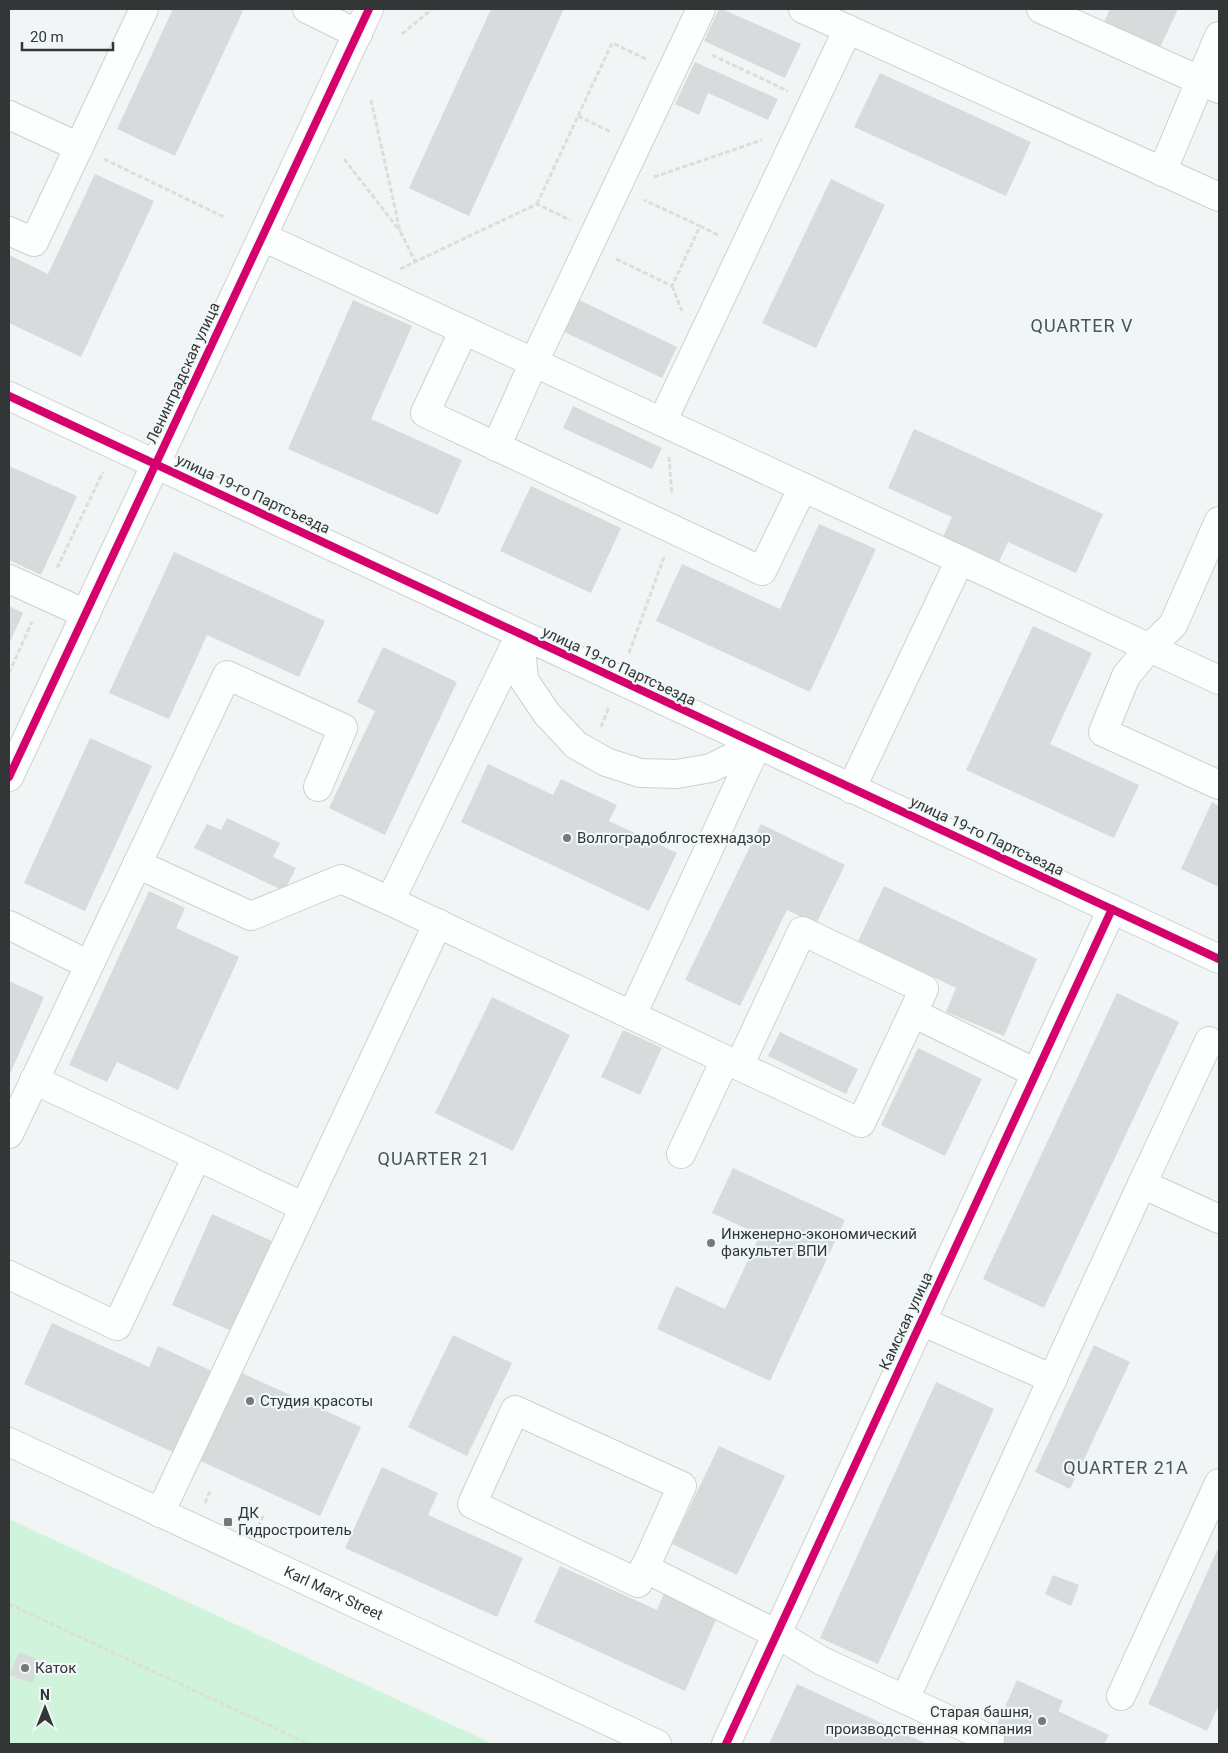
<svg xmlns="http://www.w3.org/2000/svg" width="1228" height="1753" font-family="Roboto,sans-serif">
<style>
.green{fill:#cff4db}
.building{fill:#d7dbdb}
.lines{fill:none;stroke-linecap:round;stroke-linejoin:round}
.minor-casing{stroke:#ced1d1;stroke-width:30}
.path{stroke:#dcdddd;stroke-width:3;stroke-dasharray:5 2.5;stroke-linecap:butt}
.minor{stroke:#fdfefe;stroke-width:28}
.cycleway-casing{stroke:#eff7f7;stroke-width:11}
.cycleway{stroke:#d6006c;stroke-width:8}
.poi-dot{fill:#76797a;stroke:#eff7f7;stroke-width:2}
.labels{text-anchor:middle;stroke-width:4.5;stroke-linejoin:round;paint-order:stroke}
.street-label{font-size:15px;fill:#333637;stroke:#eff7f7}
.poi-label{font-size:15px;fill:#333637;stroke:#eff7f7;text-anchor:start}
.quarter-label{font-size:18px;letter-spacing:1px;fill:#4d5455;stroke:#eff7f7}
</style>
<rect width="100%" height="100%" fill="#f1f5f5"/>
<path class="green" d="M9 1519 493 1744H9Z"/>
<path class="building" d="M173 9H238L243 11 175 156 117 129Z
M491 9H564L469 216 409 188Z
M719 9H722L801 44 785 78 704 41Z
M1110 9H1178L1156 56 1100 31Z
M695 62 778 99 768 120 708 93 699 115 675 104Z
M880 73 1031 142 1006 196 854 127Z
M95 174 154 201 81 357 9 323V255L48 274Z
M831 179 885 205 816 348 762 323Z
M573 297 677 347 662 378 558 329Z
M353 300 412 326 371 419 462 460 438 515 288 449Z
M573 406 662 448 652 469 563 428Z
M914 429 1103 514 1076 573 1008 542 999 562 943 537 952 517 888 488Z
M9 466 77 496 41 575 9 560Z
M531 486 621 528 591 593 500 551Z
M819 524 876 549 810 692 656 621 682 564 780 609Z
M174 552 325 621 299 677 207 635 169 719 109 693Z
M9 606 23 613 9 644Z
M1033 626 1092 653 1050 744 1139 785 1114 838 966 770Z
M383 647 457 682 385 835 329 808 375 711 357 702Z
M90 738 152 766 85 911 24 883Z
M488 764 553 795 561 779 617 805 609 821 677 853 649 911 461 822Z
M1212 802 1219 806V887L1181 869Z
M227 818 280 843 273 857 296 868 284 891 194 848 207 824 221 830Z
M761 824 845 865 816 924 787 910 740 1006 685 980Z
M884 886 1037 959 1004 1036 946 1012 956 988 858 941Z
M149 891 185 908 176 928 239 957 178 1090 117 1062 107 1082 69 1065Z
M9 981 44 997 9 1076Z
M1117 993 1179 1022 1044 1308 983 1279Z
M492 997 570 1035 513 1151 435 1113Z
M623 1030 662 1048 640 1095 601 1077Z
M780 1032 858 1069 846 1094 768 1056Z
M918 1048 982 1079 945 1156 881 1125Z
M733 1168 845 1220 770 1381 657 1329 676 1286 725 1309 760 1235 712 1213Z
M212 1214 274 1242 234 1332 172 1305Z
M52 1323 149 1367 158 1346 214 1372 177 1454 24 1384Z
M453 1335 512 1363 467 1456 408 1427Z
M1094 1345 1130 1362 1070 1489 1035 1472Z
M235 1370 361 1427 320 1516 194 1458Z
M936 1382 994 1409 878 1664 820 1638Z
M719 1446 785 1476 737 1575 672 1544Z
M382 1467 438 1493 428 1515 523 1558 497 1617 345 1548Z
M1219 1546V1705L1207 1731 1148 1704Z
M560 1566 657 1610 665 1591 718 1615 685 1691 534 1622Z
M1053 1575 1079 1585 1071 1606 1045 1594Z
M19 1652 41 1661 32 1683 10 1675Z
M1017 1680 1063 1701 1058 1711 1109 1735 1104 1744H1005L991 1738Z
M797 1684 927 1744H769Z"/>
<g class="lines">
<defs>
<g id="minor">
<path d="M307 9 358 34"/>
<path d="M803 9 1219 197"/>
<path d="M1041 9 1219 89"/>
<path d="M9 115 79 147"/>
<path d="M1162 172 1219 36"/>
<path d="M9 231 34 242 144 9"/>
<path d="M263 237 1219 680"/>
<path d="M464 330 425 413 762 571 803 487"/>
<path d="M9 396 1219 959"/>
<path d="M662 422 848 29"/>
<path d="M496 447 534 362 701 9"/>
<path d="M1219 521 1173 625 1149 648 1126 676 1103 732 1219 785"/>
<path d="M9 579 86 614"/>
<path d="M520 635 524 680 547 714 576 745 606 762 640 773 677 774 711 768 757 745"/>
<path d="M9 777 369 9"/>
<path d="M851 789 960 560"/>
<path d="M137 864 251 916 341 879 390 901 739 1066"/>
<path d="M390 901 520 635"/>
<path d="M9 925 89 965"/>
<path d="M802 931 924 989 861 1123 739 1066Z"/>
<path d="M913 1013 1036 1073"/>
<path d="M632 1015 757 745"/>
<path d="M1209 1041 1142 1184 1219 1219"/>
<path d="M9 1134 227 675 343 728 318 787"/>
<path d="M681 1154 725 1060"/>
<path d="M197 1156 304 1207"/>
<path d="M9 1275 117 1326 197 1156 34 1080"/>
<path d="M921 1321 1053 1379"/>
<path d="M515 1410 682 1486 638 1583 472 1504Z"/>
<path id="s1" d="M9 1442 657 1744"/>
<path d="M160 1513 438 923"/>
<path d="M644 1568 777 1634 822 1661 990 1739"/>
<path d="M1121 1696 1219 1483"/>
<path d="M905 1699 1142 1184"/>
<path d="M726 1744 1112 909"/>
</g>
</defs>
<use href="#minor" class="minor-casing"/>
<path class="path" d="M402 34 432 9
M712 55 788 91
M371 100 400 231 415 261
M578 116 611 132
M104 159 226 218
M344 159 400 231
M654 177 762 140
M537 204 612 43 646 59
M700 226 718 235
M616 259 672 286 700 226 644 200
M400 269 537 204 570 220
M672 286 682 311
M669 457 672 495
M57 568 103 472
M629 653 664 557
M9 673 32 622
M601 727 609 707
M205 1503 211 1489
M258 1527 264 1514
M9 1604 309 1744"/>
<use href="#minor" class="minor"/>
<defs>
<path id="cycleway" d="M9 396 1219 959
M9 777 369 9
M726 1744 1112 909"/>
</defs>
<use href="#cycleway" class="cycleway-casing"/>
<use href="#cycleway" class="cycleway"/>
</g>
<g class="poi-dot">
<circle cx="567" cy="838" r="5"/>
<circle cx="711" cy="1243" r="5"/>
<circle cx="250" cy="1401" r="5"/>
<rect x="223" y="1517" width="10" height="10" rx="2.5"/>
<circle cx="25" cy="1668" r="5"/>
<circle cx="1042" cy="1721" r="5"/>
</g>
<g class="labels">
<g class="street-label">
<text transform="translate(183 373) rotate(-65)" y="5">Ленинградская улица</text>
<text transform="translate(253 494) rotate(25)" y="5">улица 19-го Партсъезда</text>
<text transform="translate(619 666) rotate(25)" y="5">улица 19-го Партсъезда</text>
<text transform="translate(987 836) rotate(25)" y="5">улица 19-го Партсъезда</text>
<text transform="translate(906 1321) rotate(-65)" y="5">Камская улица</text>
<text dy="5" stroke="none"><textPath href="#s1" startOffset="358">Karl Marx Street</textPath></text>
</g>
<g class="poi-label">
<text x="577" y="843">Волгоградоблгостехнадзор</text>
<text x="721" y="1239">Инженерно-экономический<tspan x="721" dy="17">факультет ВПИ</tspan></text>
<text x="260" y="1406">Студия красоты</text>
<text x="238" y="1518">ДК<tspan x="238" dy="17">Гидростроитель</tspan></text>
<text x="35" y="1673">Каток</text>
<text x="1032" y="1717" text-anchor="end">Старая башня,<tspan x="1032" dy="17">производственная компания</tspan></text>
</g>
<g class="quarter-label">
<text x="1082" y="332">QUARTER V</text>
<text x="434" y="1165">QUARTER 21</text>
<text x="1126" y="1474">QUARTER 21A</text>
</g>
</g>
<rect width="1228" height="1753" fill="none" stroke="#333637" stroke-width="20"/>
<g transform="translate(45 1708)" stroke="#eff7f7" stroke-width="4" paint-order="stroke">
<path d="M0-4L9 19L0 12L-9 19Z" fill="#333637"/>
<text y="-8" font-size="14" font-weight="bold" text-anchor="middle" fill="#333637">N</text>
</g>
<path d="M22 42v8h91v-8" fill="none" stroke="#333637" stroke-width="2.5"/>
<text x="30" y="42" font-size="15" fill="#333637" stroke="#eff7f7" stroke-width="4" paint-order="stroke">20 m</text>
</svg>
